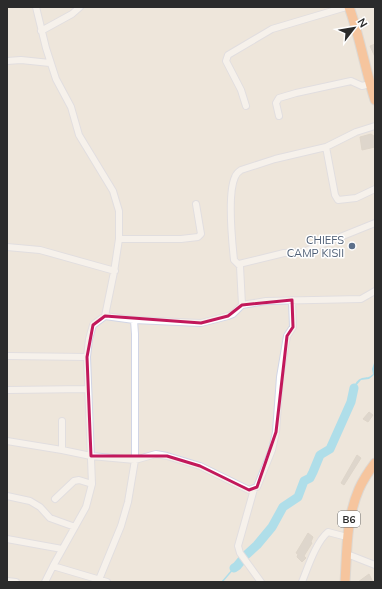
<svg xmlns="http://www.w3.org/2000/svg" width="382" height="589" font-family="Mulish,sans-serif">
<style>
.water{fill:#63d4fb}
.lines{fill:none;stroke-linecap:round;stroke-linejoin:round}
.stream{stroke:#63d4fb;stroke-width:1.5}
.river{stroke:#63d4fb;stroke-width:9}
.building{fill:#c9c4ba;stroke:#cac2b5}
.minor-casing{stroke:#d1d5e5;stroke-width:8}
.highway-casing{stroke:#c8c8c8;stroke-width:11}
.minor{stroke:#fff;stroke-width:6}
.highway{stroke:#ff9e56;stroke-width:9}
.marked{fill:none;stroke:#c2185b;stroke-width:3;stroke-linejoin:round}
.service-dot{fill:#5c6f8a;stroke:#fff;stroke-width:1.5}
.labels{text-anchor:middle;stroke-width:3;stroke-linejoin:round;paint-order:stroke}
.shield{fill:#fff;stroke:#6b6b6b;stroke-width:1}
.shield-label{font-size:10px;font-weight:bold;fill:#2b2b2b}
.service-label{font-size:11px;fill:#4e5e75;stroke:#fff;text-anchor:end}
</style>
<rect width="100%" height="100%" fill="#eee6db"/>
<path class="water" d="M375 360 374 375 369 379 361 380 355 387 351 400C352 393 353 381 362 378 367 377 369 378 373 374L372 369Z"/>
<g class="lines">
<path class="stream" d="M222 582 234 568"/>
<path class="river" d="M245 556 257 545 272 527 283 507 298 497 304 481 310 478 313 472 320 455 330 449 351 402 354 388
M234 568 237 566 242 560"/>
</g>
<path class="building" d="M375 44V57L370 46Z
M371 134 374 136 375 147 362 150 360 137Z
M369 412 373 415 368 422 363 419Z
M357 455 361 458 344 485 341 483Z
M308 533 313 537 311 542 312 543 304 556 306 558 302 562 297 557 298 554 296 553Z
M369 574 373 582H358Z"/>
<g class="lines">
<defs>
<path id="minor" d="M36 7 46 48 56 79 71 107 79 135 113 191 119 211V239L114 272 105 316 93 325 89 339 87 357 92 484 86 507 53 566 45 582
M41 31 72 14 80 7
M7 61 21 60 50 63
M246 106 241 90 226 61 228 55 272 29 346 7
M279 116 276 103 279 98 296 93 351 81 362 86 370 84
M326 147 335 195 338 200 356 198 375 189
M119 239H181L198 237 201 234 196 204
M7 247 40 250 115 271
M239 264 284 253 303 252 375 223
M242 305 240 266 234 260C232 241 227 194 235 177 236 174 238 172 241 170L275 159 326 147 356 132 375 126
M105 316 134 320 201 323 228 316 233 314 242 305 266 301 361 299 375 291
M7 356 87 357
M7 390 88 389
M62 421V450
M7 441 62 450 91 456 135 460 156 454 167 456 200 466 249 490 257 487 272 450 276 432 280 377 287 336 293 327 292 300
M254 489 238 546 240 553 261 582
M7 496 30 501 40 507 50 518 75 527
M55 499 74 481 79 480 92 484
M7 539 62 549
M347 554 375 565
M53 566 107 582
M7 581 16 582
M98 582 121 526 128 502 135 460V334L134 320
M302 582C308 567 316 542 328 532L347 537"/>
<path id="highway" d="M349 7C360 37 365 69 375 100
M345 582C347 551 346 519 359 489 363 480 369 471 375 463"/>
</defs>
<use href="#minor" class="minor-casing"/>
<use href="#highway" class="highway-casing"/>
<use href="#minor" class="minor"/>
<use href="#highway" class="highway"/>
</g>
<path d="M0 0H382V589H0ZM292 300 293 327 287 336 276 432 257 487 249 490 200 466 167 456H91L87 357 93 325 105 316 201 323 228 316 242 305Z" fill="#eee6db" fill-opacity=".55" fill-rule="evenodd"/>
<path class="marked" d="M292 300 293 327 287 336 276 432 257 487 249 490 200 466 167 456H91L87 357 93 325 105 316 201 323 228 316 242 305Z"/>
<circle class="service-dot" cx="352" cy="246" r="4"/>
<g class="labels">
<rect class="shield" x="338" y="511" width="22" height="16" rx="3"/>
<g class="shield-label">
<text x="349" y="523">B6</text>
</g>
<g class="service-label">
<text x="344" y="244">CHIEFS<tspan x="344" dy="13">CAMP KISII</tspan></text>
</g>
</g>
<rect width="382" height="589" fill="none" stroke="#2b2b2b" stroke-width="16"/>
<g transform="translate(354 28) rotate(59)" stroke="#ffffff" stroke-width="3" paint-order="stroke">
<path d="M0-3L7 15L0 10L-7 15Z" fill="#2b2b2b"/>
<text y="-6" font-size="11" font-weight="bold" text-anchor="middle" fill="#2b2b2b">N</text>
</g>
</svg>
